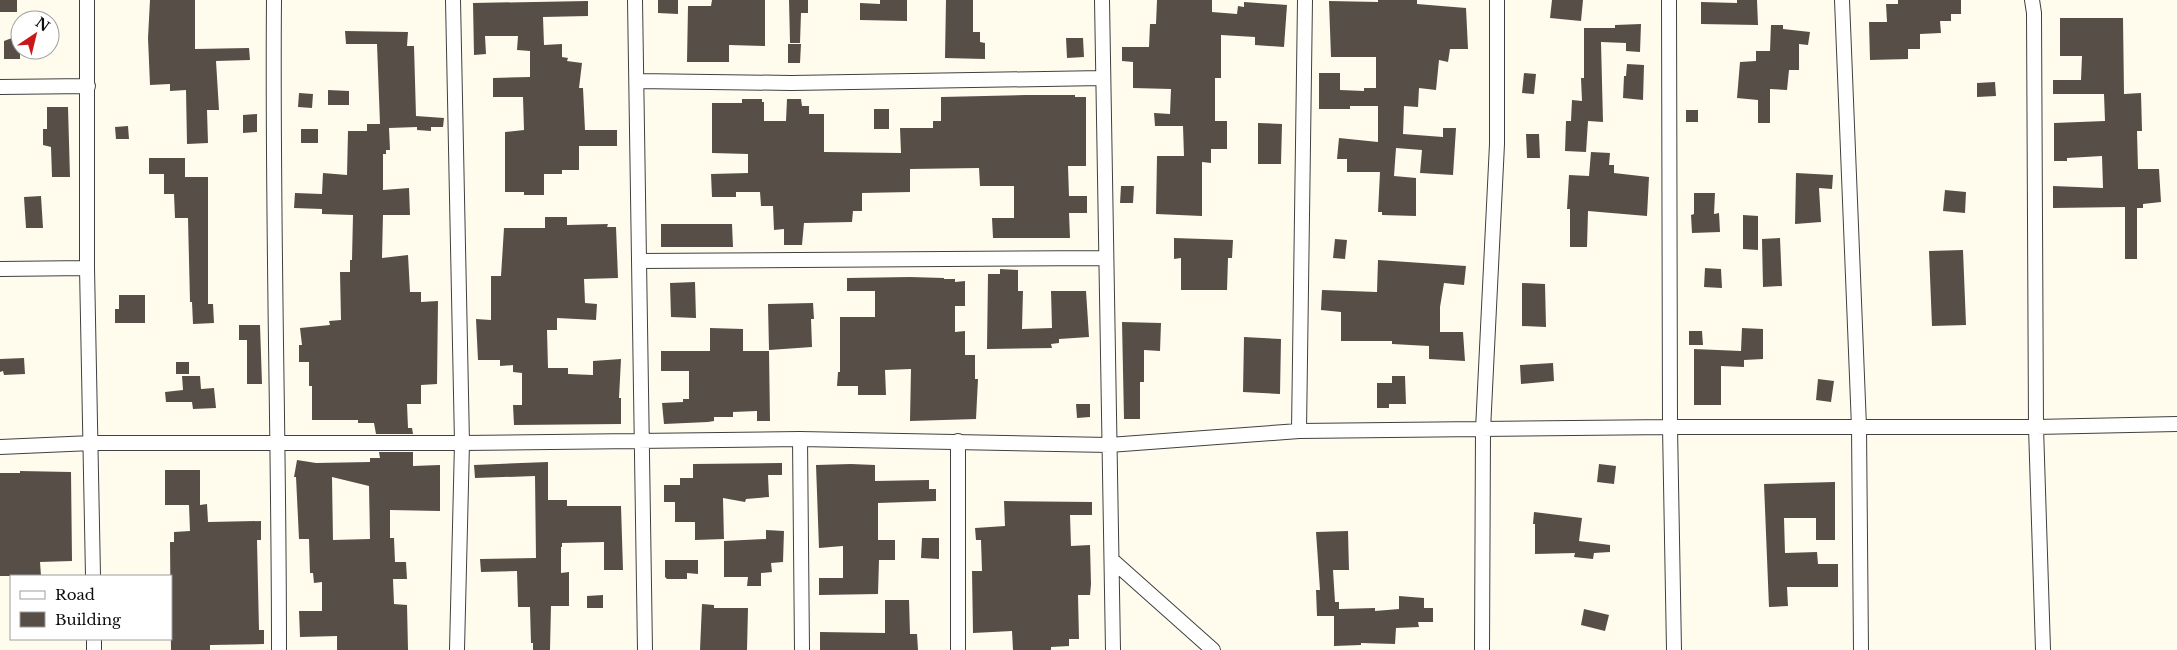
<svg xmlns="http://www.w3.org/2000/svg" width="2177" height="650" font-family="'Libre Baskerville',serif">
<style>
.building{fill:#574e48;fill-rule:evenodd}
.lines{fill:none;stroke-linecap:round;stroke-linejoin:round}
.minor-casing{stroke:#404040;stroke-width:16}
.minor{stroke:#fff;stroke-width:14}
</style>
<rect width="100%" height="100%" fill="#fffced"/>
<path class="building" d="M0 0H17V12H0Z
M150 0H195V49L249 48 250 60 216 61 219 110H207L208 143 187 144 186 90 170 91V84L150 85 148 38Z
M658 0H678V14L658 13Z
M712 0H765V46L729 45V62H687L688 6H711Z
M789 0H808V13H801L800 43H790Z
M880 0H907V21L860 20V3L880 4Z
M946 0H973V32H980V42L985 43V59L945 58Z
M1157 0H1212V12L1237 14 1238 6 1244 7V2L1287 5 1284 47 1255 45V37L1221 35V78H1215V121H1227V149H1211V163L1202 162V216L1156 214 1157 156H1184L1183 126H1155L1154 113 1170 114 1171 89 1133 88V62L1122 61V47H1149L1150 24H1156Z
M1378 0H1417V4L1466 8 1468 49H1450L1448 62 1439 60 1436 90 1419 88 1418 107 1404 106 1403 134 1443 137V128H1456L1453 175 1420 173 1422 150 1396 148 1394 176 1416 178V216L1382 215V212H1378L1380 172H1347V159H1337L1339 138 1378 142V106H1350V109H1319V73H1340V90L1364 91V88H1376V57H1331L1329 1 1378 2Z
M1552 0H1583L1581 21 1550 18Z
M1737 0H1757L1758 25 1701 24V2L1737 3Z
M1898 0H1961V14H1951V21H1940L1941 33 1920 34V49H1908V59L1870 60 1869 22H1887L1886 4H1898Z
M588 1V16L543 17 544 45 562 44V57L568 58 567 61 582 63 579 88H583L585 130H617V146H579V170H562V174H544V195H524V192H505V132L524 130 523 97H493V78L530 77V51L517 50 518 36H485L486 54 474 55 473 3Z
M2060 18H2123L2124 94 2141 93 2142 131H2137L2138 169H2159L2161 202 2143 204V208H2137V259H2125V207L2053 208V186L2103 188 2102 156 2067 158V161H2054V123L2105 121 2104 94H2053V80H2081L2082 56H2060Z
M1641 24 1640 52 1626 51V43L1601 42 1603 122 1588 121 1586 152 1565 151 1566 121H1571L1572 100 1582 101 1581 78H1584V28H1615V25Z
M1771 25H1783V29L1810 32 1808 45 1799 44V70H1789L1787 90 1770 89V123H1758V100L1737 98 1740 62 1756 61V51H1770Z
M345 31 408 32 407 46H414L416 116 444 118 443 127H431V131L417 130V127L389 128 390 150H386V154H383V190L409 188 410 215H383L382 258 408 255 410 292H421V302L438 301 437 384 421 385V404H407L408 428H412L413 434H376L374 423H358V420H312V386H309V362H299V345H302L300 328 330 325 329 321 341 320 340 272H350V260H352L353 215 322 214V209L294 208 295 193 322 194 323 173 347 175 348 131H367V124H380L377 44H346Z
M20 35V59H4V41Z
M1066 38H1083L1084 57 1067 58Z
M788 44H801L800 63H788Z
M1627 64 1644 65 1643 100 1623 98 1624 76H1626Z
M1524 73 1536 74 1534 94 1522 93Z
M1995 82 1996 96 1977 97V83Z
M328 90 349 91V105H328Z
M299 93 313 94 312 108 298 107Z
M1026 95H1075V97H1086V166H1068L1069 196H1087V213H1069L1070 238H993L992 218H1014V186H980L979 168 910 169V192L862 193V211H853L852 222 804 223 802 245H784V229L774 230 773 206H761L760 192H736V197H712L711 174 748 173V154L712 153V103H742V99H762V102H764V121H786L787 99H801L802 106H809V114H824V152L901 153 900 128H933V121H941V97Z
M47 107H68L70 177H52L51 147 43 145V129H47Z
M874 109H889V129H874Z
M1686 110H1698V122H1686Z
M257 114V132L243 133V115Z
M1258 123 1282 124 1281 164H1258Z
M128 126 129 139H116L115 127Z
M301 129H318V143H301Z
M1526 134H1539L1540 158H1527Z
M1591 152 1610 153 1609 165H1614V173L1649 177 1647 216 1588 211 1587 247H1570V209H1567L1569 175 1589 176Z
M149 158H185V177H208V304H213L214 323 193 324 192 302H190L188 218H175L174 194H164V174H149Z
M1796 173 1833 175 1832 189 1819 188 1821 222 1795 224Z
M1121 186H1134L1133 203H1120Z
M1945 190 1966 192 1965 213 1943 211Z
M1694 193H1715L1714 214 1719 213 1720 232 1692 233 1691 215 1694 214Z
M41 196 43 228H26L24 197Z
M1743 215 1758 216V250L1743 249Z
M545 217H567V225L608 224 607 227H616L618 278 584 279 585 303 597 304 596 320 557 318V330H547L548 368H568V374L593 375V361L621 359 619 398H621V424L514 425 513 405H522V373L513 372V365L500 366V360H478L476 319 491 320V276H501L504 228H545Z
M661 224H732L733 247H661Z
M1174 238 1233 240 1232 258H1228L1227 290H1181V258L1174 259Z
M1780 238 1782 286 1763 287 1762 239Z
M1335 239 1347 240 1345 259 1333 258Z
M1963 250 1966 325 1932 326 1929 251Z
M1378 260 1466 266 1464 285 1444 283 1440 307V332H1463L1465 361 1429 359V346L1392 344V341H1341V312L1321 310 1322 290 1377 292Z
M1705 268 1721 269 1722 288 1704 287Z
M1000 269 1018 270V291H1023L1022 329 1052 328 1051 291H1086L1089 337 1059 339V343L1051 344 1052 348 987 349 988 274H1000Z
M910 277 944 278V279H955V282L965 281V306H955V332L965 331V355H975V379H978L976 419 910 421 911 369 885 370 886 395H858V386H837L838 372H840V317H875V291H847V278Z
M695 282 696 318 671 317 670 283Z
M1522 283 1545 284 1546 327 1522 326Z
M119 295H145V323H115V309H119Z
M813 303 814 319H811L812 347 769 350 768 304Z
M1122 322 1161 323 1160 351 1144 350V382H1140V419H1124Z
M239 325H260L262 384H247V340H239Z
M710 328 743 329V351H769L770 421H757V411L733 412V417H714V421L708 422 664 424 662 403 683 402V399H689V371H661V351H710Z
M1742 328 1763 329V359L1744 360V367L1721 366V405H1694V349L1741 351Z
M1689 331H1702L1703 345H1689Z
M1244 337 1281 339 1280 394 1243 392Z
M24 358 25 374 4 375 3 371 0 372V359Z
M176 362H189V374H176Z
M1553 363 1554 381 1521 384 1520 365Z
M182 376H200L201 389 214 388 216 408 193 409 192 402H166L165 392 183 390Z
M1392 376H1405L1406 404H1389V408H1377V383H1392Z
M1818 379 1834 381 1831 402 1816 400Z
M1076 404H1090V417L1077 418Z
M379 452H413V466L440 465V511L390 510V538H394L395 562H406L407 579H393L394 604 407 605 408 650H337V636L300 637 299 611H322V582L314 583 313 573H310L309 539H299L296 477H294L297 460 316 463 370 462V458H380ZM332 477 369 486 370 539 333 540Z
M548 462V500H567V506H621L623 570H604V542L562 543V547H561V573L569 572V606H551L550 650H533V643H531L530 607H518L517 571 481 572 480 559 536 558 535 476 475 478 474 465Z
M782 463V475H768L769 497 746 499 745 502 723 498 724 539 695 540V522H675V502H664V485H680V478H693V464Z
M851 464 875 465V481L929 480V489H936V501L878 503V540H895V560H879L878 594 819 595V578H843V546L819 548 816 465Z
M1599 464 1616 466 1614 484 1597 482Z
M165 470H200V505L207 504 208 522 261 521V540H257L259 630H264V644L210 645V650H171L170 542H174V532L190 531 189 505H165Z
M20 471 71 472 72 561 40 562 41 576H0V473H20Z
M1835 482V540H1816V518H1784L1785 553 1817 552 1818 564H1838V587H1787L1788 606 1769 607 1764 484Z
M1004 501 1092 502V515H1070L1071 546 1090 545 1091 584 1090 595H1078L1079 639H1069V646L1051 647V650H1013L1012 631 973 633 972 571H982L981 540H976L975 528 1005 526Z
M1534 512 1582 518 1579 541 1610 545V552L1594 553 1593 559 1574 557 1575 553 1535 554V524H1533Z
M766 530 784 531 783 562 771 563 772 572 761 573V586H747L748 577H724V541L766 539Z
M1348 531 1349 570H1333L1335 602H1339V609L1375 608V611L1399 609V596L1424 598V608H1433V622H1418L1419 627 1396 628 1395 644 1361 643V645L1334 646V616H1317L1316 590H1320L1316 532Z
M922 538H939V559L921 558Z
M665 560H698V574L687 573V579H667L665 577Z
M603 595V608H587V596Z
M885 600H909L910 634H917L918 650H820V632L885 633Z
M702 604 714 605V608H748L747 650H700Z
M1584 609 1609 615 1605 631 1581 625Z"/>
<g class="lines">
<defs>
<path id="minor" d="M87 0V268L93 576
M274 0C272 217 279 433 279 650
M453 0 462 443 457 650
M635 0 645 650
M1102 0 1113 650
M1669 0 1670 427 1674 650
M1842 0 1859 427 1861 650
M2032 0 2034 13 2036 427 2043 650
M637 81 791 83 1103 78
M0 87 88 86
M639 261 1106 258
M0 269 87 268
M1299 431 1305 0
M800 439 802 650
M0 447 92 443H462L800 439 1109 445 1299 431 1670 427H2036L2177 424
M1112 560 1213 650
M94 639V650
M958 650V441
M1482 650 1483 430 1497 144V0"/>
</defs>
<use href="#minor" class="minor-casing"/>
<use href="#minor" class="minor"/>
</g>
<rect x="10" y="575" width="162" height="65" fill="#ffffff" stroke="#9e9e9e"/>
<rect x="20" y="591" width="25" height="8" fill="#ffffff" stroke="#9e9e9e"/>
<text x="55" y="600" font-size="15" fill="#0d0d0d">Road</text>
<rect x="20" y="612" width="25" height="15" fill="#574e48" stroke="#9e9e9e"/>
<text x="55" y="625" font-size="15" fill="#0d0d0d">Building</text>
<g transform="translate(35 35) rotate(35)"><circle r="24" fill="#ffffff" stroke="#9e9e9e"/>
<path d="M0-4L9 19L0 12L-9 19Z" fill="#ca1819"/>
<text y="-8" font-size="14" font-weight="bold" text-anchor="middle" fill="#0d0d0d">N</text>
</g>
</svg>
